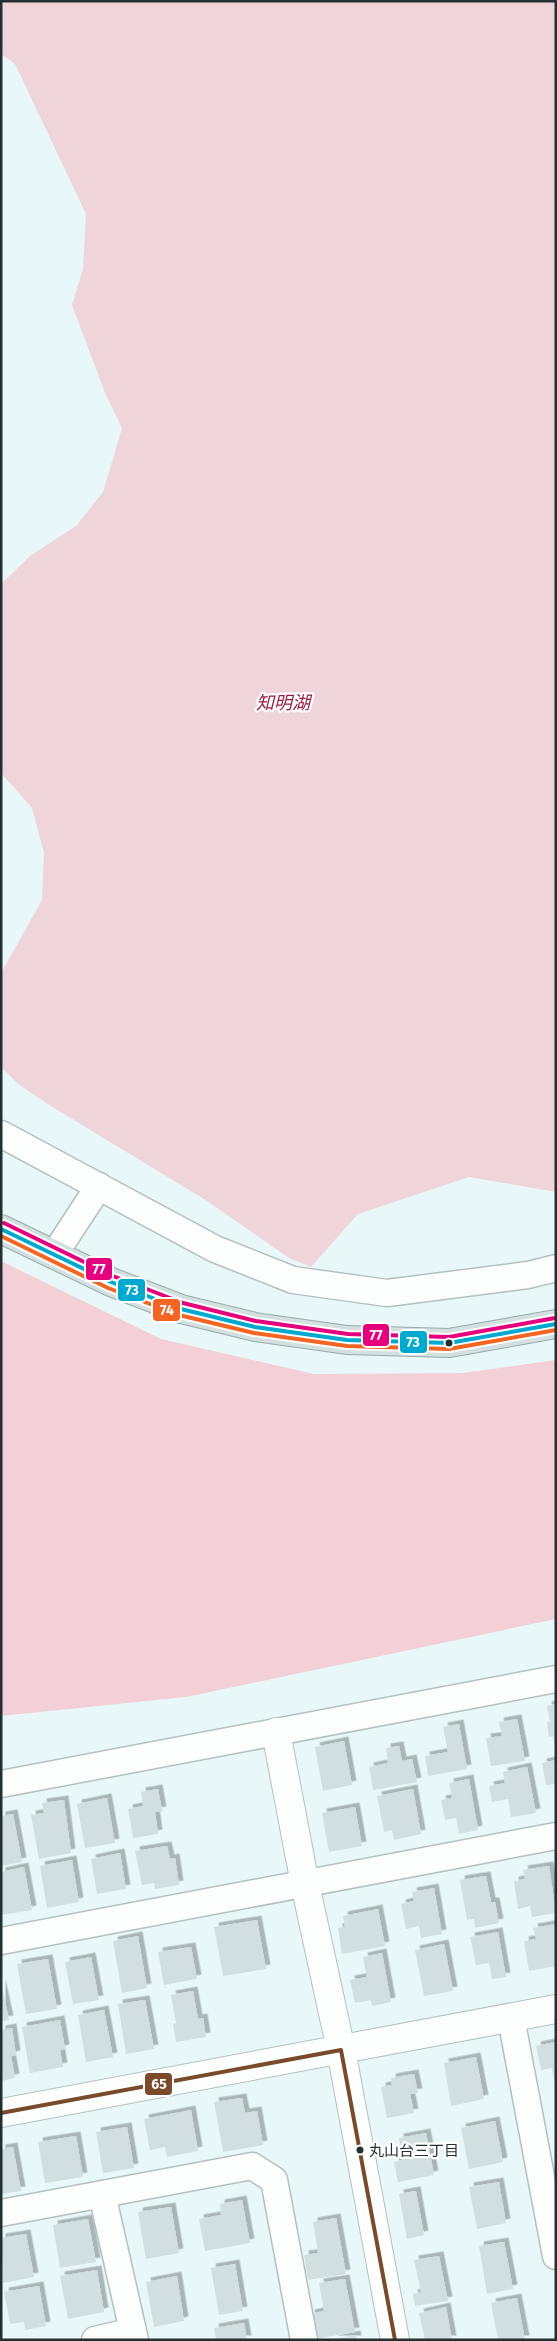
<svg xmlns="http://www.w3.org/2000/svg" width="557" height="2341" font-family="'Fira Sans','Noto Sans JP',sans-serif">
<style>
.green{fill:#f3d0d7}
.water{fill:#efd5d9}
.building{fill:#d1dfe0;filter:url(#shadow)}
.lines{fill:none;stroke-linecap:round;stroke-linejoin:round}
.minor-casing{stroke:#b3c0c0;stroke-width:29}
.tertiary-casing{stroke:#b3c0c0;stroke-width:30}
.trunk-casing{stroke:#96aaab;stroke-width:30}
.minor{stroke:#fcfefe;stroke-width:26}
.tertiary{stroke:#fcfefe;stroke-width:28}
.trunk{stroke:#d3e0e0;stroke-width:28}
.bus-1-casing{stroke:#fff;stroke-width:8}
.bus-2-casing{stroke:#fff;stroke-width:8}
.bus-3-casing{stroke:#fff;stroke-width:8}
.bus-4-casing{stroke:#fff;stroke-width:8}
.bus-1{stroke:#00a9ce;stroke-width:4}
.bus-2{stroke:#f26522;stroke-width:4}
.bus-3{stroke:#e5007d;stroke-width:4}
.bus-4{stroke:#7a4b2a;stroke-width:4}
.bus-dot{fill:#233031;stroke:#fff;stroke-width:2}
.labels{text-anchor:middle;stroke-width:4.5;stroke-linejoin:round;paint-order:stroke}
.bus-label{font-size:15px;fill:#233031;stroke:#fff;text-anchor:start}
.water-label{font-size:18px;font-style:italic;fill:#971d43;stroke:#fff}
.line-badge{stroke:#fff;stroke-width:2}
.badge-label{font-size:14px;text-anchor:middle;font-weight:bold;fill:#fff}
</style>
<defs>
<filter id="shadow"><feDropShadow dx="4.5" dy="-4.5" stdDeviation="0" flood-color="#0004"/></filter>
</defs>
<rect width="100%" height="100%" fill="#e8f8f8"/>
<path class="green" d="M1 1261 161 1339 314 1374 463 1373 556 1360V1619L186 1697 1 1716Z"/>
<path class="water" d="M1 1H556V1192L469 1177 358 1214 311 1267 289 1258 207 1201 46 1103 18 1084 1 1067V973L42 900 44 853 32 808 1 773V584L30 556 76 526 103 492 122 428 105 393 72 305 83 269 86 214 15 64 1 54Z"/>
<path class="building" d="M556 1704V1746H555L553 1736 549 1737 547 1722H550L547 1706Z
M517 1719 525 1761 491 1766 486 1738 502 1736 499 1722Z
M459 1724 467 1769 428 1776 425 1756 448 1752 443 1727Z
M344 1741 352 1785 323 1791 315 1747Z
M399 1746 402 1761 412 1759 417 1782 373 1790 369 1767 388 1763 386 1748Z
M556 1760V1784L546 1785 542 1763Z
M527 1767 536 1813 511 1817 508 1799 492 1802 489 1786 505 1783 503 1772Z
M469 1779 478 1830 459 1834 456 1818 445 1820 441 1800 452 1798 449 1783Z
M158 1789 162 1811 155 1812 158 1834 133 1838 128 1809 143 1806 141 1792Z
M413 1789 421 1834 394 1840 392 1830 384 1832 377 1796Z
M107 1798 115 1843 85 1848 77 1804Z
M64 1800 71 1853 39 1859 31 1815 44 1813 42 1803Z
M355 1807 362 1846 329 1852 322 1813Z
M13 1814 22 1862 1 1866V1816Z
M167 1846 170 1859 175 1858 179 1885 155 1889 154 1883 142 1885 135 1851Z
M120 1853 126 1889 97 1894 91 1859Z
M72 1860 79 1902 47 1908 40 1866Z
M549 1866 556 1913 532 1917 530 1906 518 1909 514 1881 525 1879 523 1870Z
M24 1867 32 1910 1 1915V1872Z
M486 1876 491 1902H495L499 1923 475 1928 474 1919 467 1920 460 1880Z
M434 1888 442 1934 421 1938 419 1926 406 1929 401 1904 414 1901 412 1892Z
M378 1909 385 1946 342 1954 338 1928 345 1927 343 1916Z
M257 1920 266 1969 223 1976 214 1927Z
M556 1924V1966L529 1971 524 1941 536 1939 533 1928Z
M498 1932 506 1977 492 1979 489 1963 476 1965 470 1937Z
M138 1936 147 1988 122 1993 113 1941Z
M444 1944 453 1991 424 1996 415 1950Z
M191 1947 197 1979 164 1985 158 1952Z
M382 1953 391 2002 372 2006 371 2000 355 2003 350 1980 367 1977 363 1957Z
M91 1957 99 2000 73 2004 65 1962Z
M48 1959 57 2009 26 2014 17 1964Z
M1 1983 9 2020 1 2021Z
M193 1991 198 2019 203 2018 206 2037 176 2042 173 2024 176 2023 171 1995Z
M145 2000 154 2049 126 2054 118 2004Z
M104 2010 113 2057 86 2062 78 2015Z
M60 2020 65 2049 60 2050 63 2067 30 2073 22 2027Z
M12 2028 16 2055 11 2056 15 2078 1 2081V2030Z
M556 2042V2084H555L552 2068 541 2070 536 2046Z
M476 2057 484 2099 451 2106 444 2063Z
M414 2074 418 2093 410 2094 414 2113 387 2118 381 2087 392 2085 391 2078Z
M242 2098 245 2113 257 2111 263 2145 223 2152 214 2102Z
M191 2110 198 2151 167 2157 165 2147 150 2150 144 2119Z
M495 2121 503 2162 469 2169 461 2128Z
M127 2127 134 2168 103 2173 96 2132Z
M426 2133 434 2175 398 2182 394 2162 403 2160 399 2138Z
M76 2136 83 2177 45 2183 38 2142Z
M13 2147 21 2191 1 2194V2149Z
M499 2182 506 2223 477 2229 469 2187Z
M416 2191 424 2235 407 2239 399 2194Z
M242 2200 250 2243 205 2251 199 2219 221 2215 220 2204Z
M171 2207 179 2253 146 2259 138 2212Z
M336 2218 346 2274 308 2280 304 2255 318 2253 313 2222Z
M88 2219 96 2262 60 2268 53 2225Z
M26 2234 34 2277 3 2283 1 2238Z
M504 2242 513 2289 487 2294 479 2246Z
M439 2256 448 2301 415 2306 413 2294 421 2292 414 2260Z
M235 2264 243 2311 219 2315 211 2268Z
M97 2270 104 2312 68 2319 60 2276Z
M177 2276 184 2321 154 2327 146 2282Z
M345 2279 355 2332 315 2339 310 2314 324 2311 319 2283Z
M39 2286 46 2326 25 2330 24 2322 10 2324 4 2292Z
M517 2298 525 2340H498L491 2303Z
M446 2307 452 2340H425L419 2313Z
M244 2323 247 2340H216L214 2328Z
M356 2335 357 2340H334V2339Z"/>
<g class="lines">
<defs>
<path id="minor" d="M1 1134 215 1249 293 1280 387 1293 528 1275 556 1268
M54 1255 99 1186
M1 1784 556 1679
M1 1941 556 1836
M511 2018 556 2256
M102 2194 135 2340
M1 2213 252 2166 274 2180 304 2340
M95 2340 133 2331"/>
<path id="tertiary" d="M276 1732 305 1884 341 2050 395 2340
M1 2113 556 2009"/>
<path id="trunk" d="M1 1229 111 1282 181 1309 255 1327 347 1340 449 1343 556 1324"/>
</defs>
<use href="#minor" class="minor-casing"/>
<use href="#tertiary" class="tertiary-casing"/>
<use href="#trunk" class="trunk-casing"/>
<use href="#minor" class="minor"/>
<use href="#tertiary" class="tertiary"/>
<use href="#trunk" class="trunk"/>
<defs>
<path id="bus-1" d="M1 1229 111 1282 181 1309 255 1327 347 1340 449 1343 556 1324"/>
<path id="bus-2" d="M1 1236 108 1288 179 1315 254 1333 347 1346 449 1349 556 1330"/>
<path id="bus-3" d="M4 1223 113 1276 183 1303 256 1321 348 1334 449 1337 555 1318"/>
<path id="bus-4" d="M1 2113 341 2050 395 2340"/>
</defs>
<use href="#bus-1" class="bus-1-casing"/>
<use href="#bus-2" class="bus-2-casing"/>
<use href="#bus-3" class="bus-3-casing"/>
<use href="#bus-4" class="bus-4-casing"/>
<use href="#bus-1" class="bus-1"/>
<use href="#bus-2" class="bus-2"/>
<use href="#bus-3" class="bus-3"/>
<use href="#bus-4" class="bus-4"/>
</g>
<g class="bus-dot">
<circle cx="449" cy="1343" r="4.5"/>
<circle cx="360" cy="2150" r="4.5"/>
</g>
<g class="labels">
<g class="bus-label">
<text x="369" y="2156">丸山台三丁目</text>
</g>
<g class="water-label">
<text x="283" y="709">知明湖</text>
</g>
</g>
<g class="line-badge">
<rect x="85" y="1257" width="28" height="24" rx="5" fill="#e5007d"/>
<rect x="117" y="1278" width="29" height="24" rx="5" fill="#00a9ce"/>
<rect x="152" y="1298" width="29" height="24" rx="5" fill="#f26522"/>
<rect x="362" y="1323" width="28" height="24" rx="5" fill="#e5007d"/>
<rect x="399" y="1330" width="29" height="24" rx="5" fill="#00a9ce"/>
<rect x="144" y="2072" width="29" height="24" rx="5" fill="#7a4b2a"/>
</g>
<g class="badge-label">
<text x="99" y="1274">77</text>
<text x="132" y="1295">73</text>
<text x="167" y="1315">74</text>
<text x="376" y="1340">77</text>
<text x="413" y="1347">73</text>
<text x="159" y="2089">65</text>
</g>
<rect width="557" height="2341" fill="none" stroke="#233031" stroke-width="5"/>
</svg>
